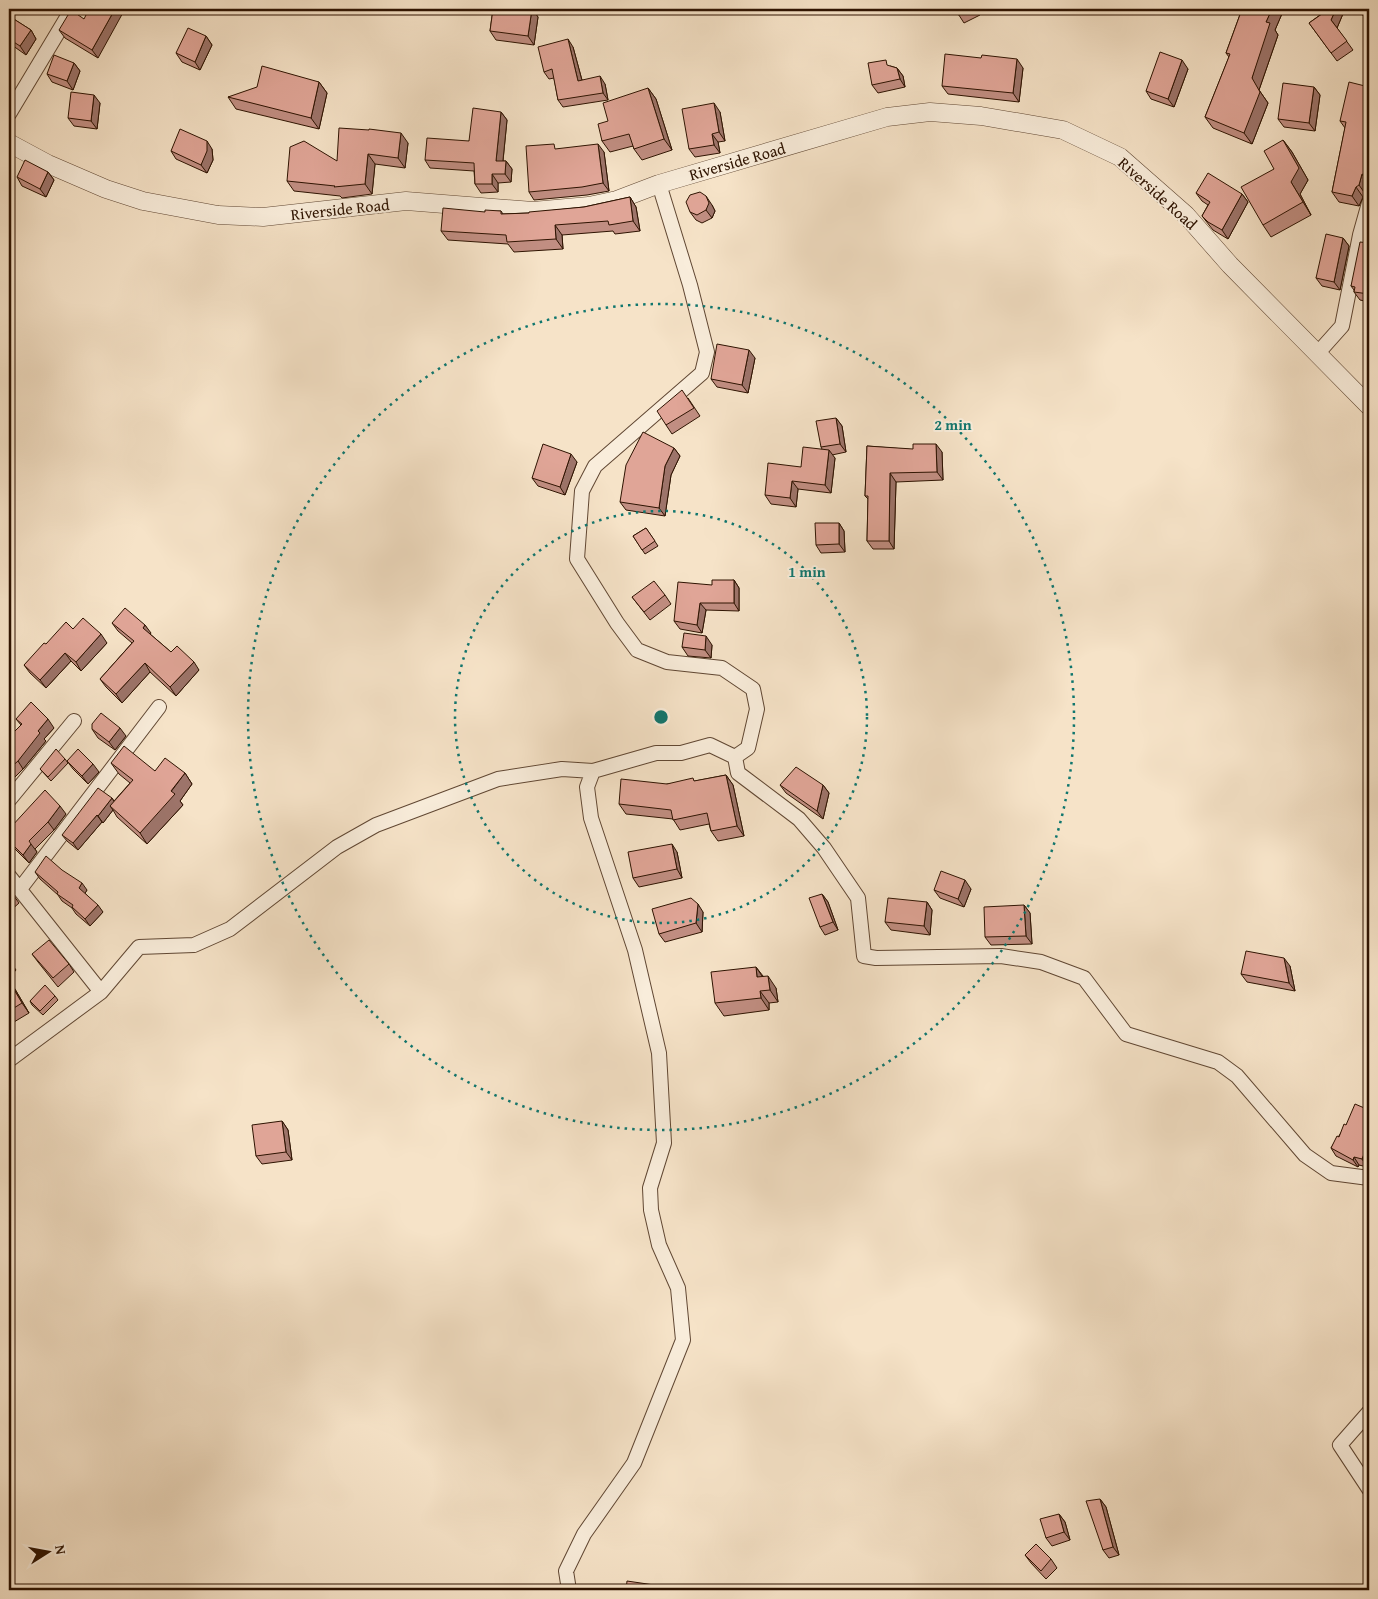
<svg xmlns="http://www.w3.org/2000/svg" width="1378" height="1599" font-family="'Gentium Book Plus',serif">
<style>
.lines{fill:none;stroke-linecap:round;stroke-linejoin:round}
.minor-casing{stroke:#604733;stroke-width:16}
.tertiary-casing{stroke:#604733;stroke-width:19}
.minor{stroke:#f9eddb;stroke-width:14}
.tertiary{stroke:#f9eddb;stroke-width:18}
.wall{fill:#c18e82;stroke:#2e1301}
.shaded-wall{fill:#9d746a;stroke:#2e1301}
.building{fill:#e0a597;stroke:#2e1301}
.ring{fill:none;stroke:#0f766e;stroke-width:2.5;stroke-dasharray:2.5 5}
.labels{text-anchor:middle;stroke-width:4;stroke-linejoin:round;paint-order:stroke}
.street-label{font-size:16px;fill:#2e1301;stroke:#f9eddb}
.centre{fill:#0f766e;stroke:#f9eddb;stroke-width:2.5}
.ring-label{font-size:15px;text-anchor:middle;font-weight:bold;fill:#0f766e;stroke:#f9eddb;stroke-width:4;stroke-linejoin:round;paint-order:stroke}
</style>
<rect width="100%" height="100%" fill="#f6e3c8"/>
<filter id="stains"><feTurbulence type="fractalNoise" baseFrequency=".004" numOctaves="4"/><feColorMatrix values="0 0 0 0 .2 0 0 0 0 .09 0 0 0 0 .02 0 0 0 .5 -.17"/></filter>
<radialGradient id="worn" r=".72"><stop offset=".6" stop-color="#630" stop-opacity="0"/><stop offset="1" stop-color="#630" stop-opacity=".3"/></radialGradient>
<g class="lines">
<defs>
<path id="minor" d="M9 114 72 9
M1317 354 1342 326 1360 235 1369 203
M735 757 738 773 799 819 824 848 858 898 864 956 876 958 1001 956 1041 962 1084 978 1126 1034 1218 1062 1237 1076 1305 1155 1331 1173 1369 1178
M9 800 74 721
M9 876 101 992
M20 889 159 707
M9 1060 101 992 139 947 194 945 230 929 337 847 376 825 498 779 562 769 593 771
M1369 1412 1340 1445 1369 1489
M569 1590 566 1571 584 1534 634 1463 683 1340 678 1288 659 1245 651 1210 650 1188 664 1143 659 1053 635 950 591 818 587 787 593 771 656 753H681L710 745 735 757 748 748 757 709 753 689 722 668 667 662 637 650 617 623 577 559 582 491 595 466 702 373 707 352 690 285 659 184"/>
<path id="tertiary" d="M9 143 48 164 106 189 143 201 218 215 263 217 406 201 533 211 589 206 617 200 659 184 887 117 930 112 981 116 1063 130 1120 157 1186 215 1230 265 1369 406"/>
</defs>
<use href="#minor" class="minor-casing"/>
<use href="#tertiary" class="tertiary-casing"/>
<use href="#minor" class="minor"/>
<use href="#tertiary" class="tertiary"/>
</g>
<path class="wall" d="M493 9H532L538 17 534 45 496 40 490 31Z
M955 9H986L981 10 980 15 964 23Z
M1242 9H1284L1275 30 1278 35 1259 90 1268 103 1252 144 1213 128 1205 117 1229 57 1226 53Z
M1317 9H1345L1337 28 1353 50 1337 61 1309 23 1324 12Z
M9 16 31 30 36 39 26 55 9 43Z
M84 19 98 58 65 38 59 30Z
M206 36 212 45 200 70 182 62 176 53Z
M573 47 582 80 605 84 608 100 563 107 558 100 554 78 549 79 544 72Z
M74 63 80 71 73 90 52 82 47 74Z
M890 66 897 68 903 76 905 87 878 93 872 85Z
M1023 68 1019 102 948 94 942 86Z
M1188 69 1174 107 1151 99 1146 91Z
M319 82 327 93 319 129 236 109 228 97Z
M1314 87 1320 95 1315 131 1284 127 1278 119Z
M1369 87V184H1368L1366 195 1363 197 1359 206 1339 202 1332 192 1345 128 1340 121Z
M648 88 656 99 672 150 642 160 634 149 633 146 610 152 602 141 608 121Z
M100 103 97 129 74 126 68 118Z
M501 112 507 120 503 161H506L512 169 511 182 498 183V192L481 193 475 184 474 171 430 168 425 160 469 141Z
M720 112 725 141 718 142 720 153 695 157 689 149Z
M1283 140 1292 152 1308 180 1300 194 1311 215 1271 237 1263 225 1274 169Z
M408 143 405 168 375 164 372 194 342 198 340 196 294 191 287 181 337 161Z
M212 149 213 160 207 173 176 159 171 151Z
M558 149 604 152 609 191 587 195 534 200 529 192Z
M48 172 54 180 46 197 22 186 17 177Z
M1196 193 1242 194 1248 202 1228 239 1213 230 1202 216 1208 205 1202 201Z
M630 197 636 207 640 231 615 234 613 231 562 235 563 249 514 252 508 244 448 240 441 231 485 212 501 211 503 214 529 213 584 207Z
M712 205 715 211 712 218 702 223 696 220 690 212Z
M1343 238 1349 246 1340 290 1322 286 1316 278Z
M1369 243V302L1360 300 1354 292V290L1351 286Z
M755 358 748 393 717 387 711 379Z
M688 398 700 416 672 434 666 425Z
M836 418 842 426 846 452 832 455 835 458 831 493 798 489 796 507 771 504 765 495 801 467 822 449 821 447Z
M867 446 942 452 943 480 896 482 894 549H873L867 541 868 499 865 496Z
M674 448 680 456 671 475 665 516 626 510 620 502Z
M577 462 565 495 538 486 532 478Z
M839 523 844 531 845 552 821 553 816 545Z
M646 528 658 546 645 554 633 536Z
M734 580 739 588V611L706 610 702 633 680 629 674 621 712 585Z
M665 595 671 604 650 620 632 597Z
M112 623 145 625 150 634 171 652 199 670 176 696 150 672 122 703 106 687 100 679 132 643 118 631Z
M73 629 107 643 81 671 71 661 46 688 30 673 24 665 46 644Z
M9 637 14 644 9 649Z
M712 645 711 658 688 656 682 647Z
M16 719 54 728 44 739 46 741 23 769 9 783V737L21 725Z
M92 729 126 736 115 750 98 738Z
M65 759 68 763 51 781 40 769Z
M67 761 99 772 88 784 73 769Z
M111 763 155 771 185 773 192 784 180 801 183 805 147 844 117 817 113 810 103 823 102 822 78 850 67 841 62 835 112 798 114 801 130 783 119 774Z
M726 775 733 785 744 836 718 841 711 831 709 824 680 830 673 819 626 814 619 804 667 784 695 781Z
M780 785H823L829 793 823 819 786 793Z
M66 814 54 830 35 849 37 852 29 863 9 843V826L11 827Z
M677 852 682 878 639 887 633 878Z
M35 872 87 890 85 893 103 912 90 926 76 914 72 908 62 901 58 895 40 879Z
M9 889 19 903 9 912Z
M971 889 964 907 940 898 934 890Z
M822 894 828 902 838 930 825 935 820 927Z
M927 902 932 910 930 935 891 930 885 922Z
M1024 905 1030 913 1032 944 991 945 985 937Z
M703 912 702 932 665 942 659 934Z
M32 954 69 964 74 972 58 987 38 962Z
M1290 966 1295 991 1247 982 1241 974Z
M756 967 763 976 776 988 778 1002 769 1003V1010L724 1016 715 1003Z
M9 979 29 1013 9 1025Z
M55 996 58 1000 43 1015 32 1005 30 1001Z
M1369 1110V1162L1367 1167 1359 1165 1358 1167 1336 1156 1331 1148 1346 1125Z
M282 1121 288 1130 292 1160 262 1164 256 1156Z
M1100 1499 1106 1507 1119 1555 1109 1558 1103 1550Z
M1059 1514 1065 1522 1070 1540 1052 1546 1046 1538Z
M1025 1555 1051 1559 1057 1568 1046 1579 1031 1563Z"/>
<path class="shaded-wall" d="M115 9H125L98 58 92 50Z
M532 9 538 17 534 45 528 36Z
M975 9H980L981 10 980 15Z
M1272 9H1284L1275 30 1278 35 1259 90 1268 103 1252 144 1244 133 1252 78 1266 22Z
M1336 9H1345L1337 28 1331 20Z
M31 30 36 39 26 55 20 46Z
M206 36 212 45 200 70 195 62Z
M568 39 573 47 584 88 578 81Z
M1017 59 1023 68 1019 102 1013 93Z
M1182 60 1188 69 1174 107 1168 99Z
M74 63 80 71 73 90 67 81Z
M897 68 903 76 905 87 900 79Z
M600 76 605 84 608 100 603 93Z
M319 82 327 93 319 129 311 118Z
M1314 87 1320 95 1315 131 1309 123Z
M648 88 656 99 672 150 664 139Z
M94 95 100 103 97 129 91 121Z
M714 103 720 112 725 141 719 132Z
M501 112 507 120 502 170 496 161Z
M401 133 408 143 405 168 398 158Z
M712 134 718 142 720 153 714 145Z
M1283 140 1292 152 1308 180 1300 194 1311 215 1303 202 1291 182Z
M207 141 212 149 213 160 207 173 201 165Z
M598 144 604 152 609 191 603 183Z
M368 154 375 164 372 194 365 184Z
M506 161 512 169 511 182 505 174Z
M48 172 54 180 46 197 40 189Z
M492 174 498 183V192L492 184Z
M1362 174 1368 184 1366 195 1359 185Z
M1356 187 1363 197 1359 206 1352 196Z
M1242 194 1248 202 1228 239 1222 230Z
M706 196 712 205 715 211 712 218 706 210Z
M630 197 636 207 640 231 633 221Z
M555 225 562 235 563 249 556 239Z
M1343 238 1349 246 1340 290 1334 282Z
M749 350 755 358 748 393 742 385Z
M836 418 842 426 846 452 840 444Z
M936 444 942 452 943 480 937 472Z
M674 448 680 456 671 475 665 516 659 508 665 466Z
M829 450 835 458 831 493 825 485Z
M571 454 577 462 565 495 560 487Z
M890 473 896 482 894 549 889 541Z
M792 481 798 489 796 507 790 498Z
M839 523 844 531 845 552 839 544Z
M734 580 739 588V611L734 603Z
M700 603 706 610 702 633 697 625Z
M145 625 151 633 149 636 143 628Z
M101 634 107 643 81 671 76 662Z
M706 636 712 645 711 658 705 650Z
M65 653 71 661 46 688 40 680Z
M194 662 199 670 176 696 170 687Z
M145 663 150 672 122 703 116 694Z
M48 719 54 728 44 739 46 741 23 769 18 761 38 731Z
M120 728 126 736 115 750 109 742Z
M93 764 99 772 88 784 82 776Z
M185 773 192 784 180 801 183 805 147 844 140 833Z
M726 775 733 785 744 836 737 826Z
M823 785 829 793 823 819 817 811Z
M112 798 116 805 110 806 113 810 103 823 98 816Z
M60 806 66 814 54 830 48 822Z
M97 815 102 822 78 850 73 843Z
M31 844 37 852 29 863 23 855Z
M672 844 677 852 682 878 677 869Z
M965 880 971 889 964 907 958 899Z
M82 883 87 890 84 895 79 888Z
M822 894 828 902 838 930 833 922Z
M927 902 932 910 930 935 924 926Z
M698 904 703 912 702 932 696 923Z
M98 905 103 912 90 926 85 919Z
M1024 905 1030 913 1032 944 1026 936Z
M1284 958 1290 966 1295 991 1289 983Z
M9 960 16 970 9 978Z
M756 967 764 979 757 977Z
M768 976 776 988 778 1002 770 990Z
M9 979 29 1013 22 1003 9 981Z
M760 991 769 1003V1010L761 998Z
M282 1121 288 1130 292 1160 286 1152Z
M1369 1141V1162L1367 1167 1362 1159Z
M1354 1157 1359 1165 1358 1167 1353 1160Z
M1100 1499 1106 1507 1119 1555 1113 1547Z
M1059 1514 1065 1522 1070 1540 1064 1532Z"/>
<path class="building" d="M89 9H115L92 50 59 30 71 10 84 19Z
M493 9H532L528 36 490 31Z
M955 9H971L958 15Z
M1242 9H1272L1266 22 1270 23 1252 78 1260 92 1244 133 1205 117 1230 54 1226 53Z
M1329 9H1336L1331 20 1347 41 1331 53 1309 23Z
M1359 9H1369V25Z
M9 16 31 30 20 46 9 39Z
M188 28 206 36 195 62 176 53Z
M568 39 578 81 600 76 603 93 558 100 552 69 544 72 538 47Z
M1160 52 1182 60 1168 99 1146 91Z
M945 54 981 58 982 55 1017 59 1013 93 942 86Z
M54 55 74 63 67 81 47 74Z
M886 60 887 65 897 68 900 79 872 85 868 63Z
M262 66 319 82 311 118 228 97 257 87Z
M1349 82 1369 87V94L1368 100 1369 101V177L1362 174 1359 185 1356 187 1352 196 1332 192 1346 122 1340 121Z
M1283 83 1314 87 1309 123 1278 119Z
M648 88 664 139 634 149 629 134 602 141 598 124 608 121 603 103Z
M71 92 94 95 91 121 68 118Z
M714 103 719 132 712 134 714 145 689 149 682 109Z
M473 108 501 112 496 161H506L505 174H492V184H475L474 163 425 160 427 138 469 141Z
M339 128 369 130V129L401 133 398 158 368 154 365 184 334 187 335 186 287 181 290 147 304 141 337 161Z
M180 129 207 141V151L201 165 171 151Z
M1283 140 1299 168 1291 182 1303 202 1263 225 1241 187 1274 169 1264 151Z
M554 144 555 149 598 144 603 183 582 187 529 192 526 146Z
M25 160 48 172 40 189 17 177Z
M1208 173 1242 194 1222 230 1208 222 1202 216 1210 202 1196 193Z
M700 192 706 196 709 203 706 210 697 215 690 212 686 202 690 195Z
M630 197 633 221 609 225 608 221 555 225 556 239 507 242 506 235 441 231 443 208 485 212V210L501 211V214L529 213V212L584 207Z
M1326 234 1343 238 1334 282 1316 278Z
M1360 242 1369 243V294L1354 292 1355 287 1351 286Z
M717 344 749 350 742 385 711 379Z
M682 390 694 408 666 425 657 411Z
M836 418 840 444 821 447 816 421Z
M643 432 674 448 665 466 659 508 620 502 626 465Z
M543 444 571 454 560 487 532 478Z
M913 444H936L937 472 890 473 889 541H867L868 496H865L867 446 913 449Z
M803 447 829 450 825 485 792 481 790 498 765 495 768 463 801 467Z
M815 523H839V544L816 545Z
M646 528 655 541 642 550 633 536Z
M712 580H734V603H700L697 625 674 621 678 582 712 585Z
M654 581 665 595 644 612 632 597Z
M125 608 145 625 143 628 171 652 177 646 194 662 170 687 145 663 116 694 100 679 134 641 112 623Z
M83 618 101 634 76 662 65 653 40 680 24 665 44 643 46 644 66 622 73 629Z
M684 633 706 636 705 650 682 647Z
M31 702 48 719 38 731 40 733 18 761 9 769V737L22 724 16 719Z
M101 713 120 728 109 742 92 729V724Z
M124 746 155 771 165 758 185 773 171 791 175 794 140 833 110 806 133 780 111 763Z
M56 749 65 759 48 777 40 769Z
M78 749 93 764 82 776 67 761Z
M796 767 823 785 817 811 780 785Z
M726 775 737 826 711 831 707 813 673 820 671 810 619 804 621 779 667 784 693 778 694 781Z
M98 788 112 798 98 816 97 815 73 843 62 835Z
M45 790 60 806 48 822 29 841 31 844 23 855 9 841V826L11 827Z
M672 844 677 869 633 878 628 852Z
M46 856 62 870 82 883 79 888 98 905 85 919 72 907 73 905 57 894 58 892 35 872Z
M941 871 965 880 958 899 934 890Z
M9 889 12 893 9 896Z
M822 894 833 922 820 927 809 898Z
M691 898 698 904 696 923 659 934 652 909Z
M888 898 927 902 924 926 885 922Z
M1024 905 1026 936 985 937 984 907Z
M49 940 69 964 53 978 32 954Z
M1246 951 1284 958 1289 983 1241 974Z
M756 967 757 977 768 976 770 990 760 991 761 998 715 1003 711 972Z
M9 981 22 1003 9 1011Z
M45 985 55 996 40 1011 30 1001Z
M1355 1104 1369 1110V1131L1368 1134H1369V1141L1362 1159 1354 1157 1353 1160 1331 1148 1337 1136 1339 1137 1344 1124 1346 1125Z
M282 1121 286 1152 256 1156 252 1125Z
M1100 1499 1113 1547 1103 1550 1086 1501Z
M1059 1514 1064 1532 1046 1538 1040 1519Z
M1036 1544 1051 1559 1041 1571 1025 1555Z
M627 1581 661 1586 660 1590H626Z"/>
<g class="ring">
<circle cx="661" cy="717" r="206"/>
<circle cx="661" cy="717" r="413"/>
</g>
<g class="labels">
<g class="street-label">
<text transform="translate(737 161) rotate(-16)" y="6">Riverside Road</text>
<text transform="translate(1158 193) rotate(42)" y="6">Riverside Road</text>
<text transform="translate(340 209) rotate(-6)" y="6">Riverside Road</text>
</g>
</g>
<circle cx="661" cy="717" r="8" class="centre"/>
<g class="ring-label">
<text x="953" y="430">2 min</text>
<text x="807" y="577">1 min</text>
</g>
<rect width="1378" height="1599" fill="none" stroke="#f6e3c8" stroke-width="30"/>
<rect x="10" y="10" width="1358" height="1579" fill="none" stroke="#2e1301" stroke-width="2.5"/>
<rect x="15" y="15" width="1348" height="1569" fill="none" stroke="#2e1301"/>
<g transform="translate(48 1552) rotate(79)" stroke="#f9eddb" stroke-width="4" paint-order="stroke">
<path d="M0-4L9 19L0 12L-9 19Z" fill="#2e1301"/>
<text y="-8" font-size="14" font-weight="bold" text-anchor="middle" fill="#2e1301">N</text>
</g>
<rect width="100%" height="100%" filter="url(#stains)"/>
<rect width="100%" height="100%" fill="url(#worn)"/>
</svg>
